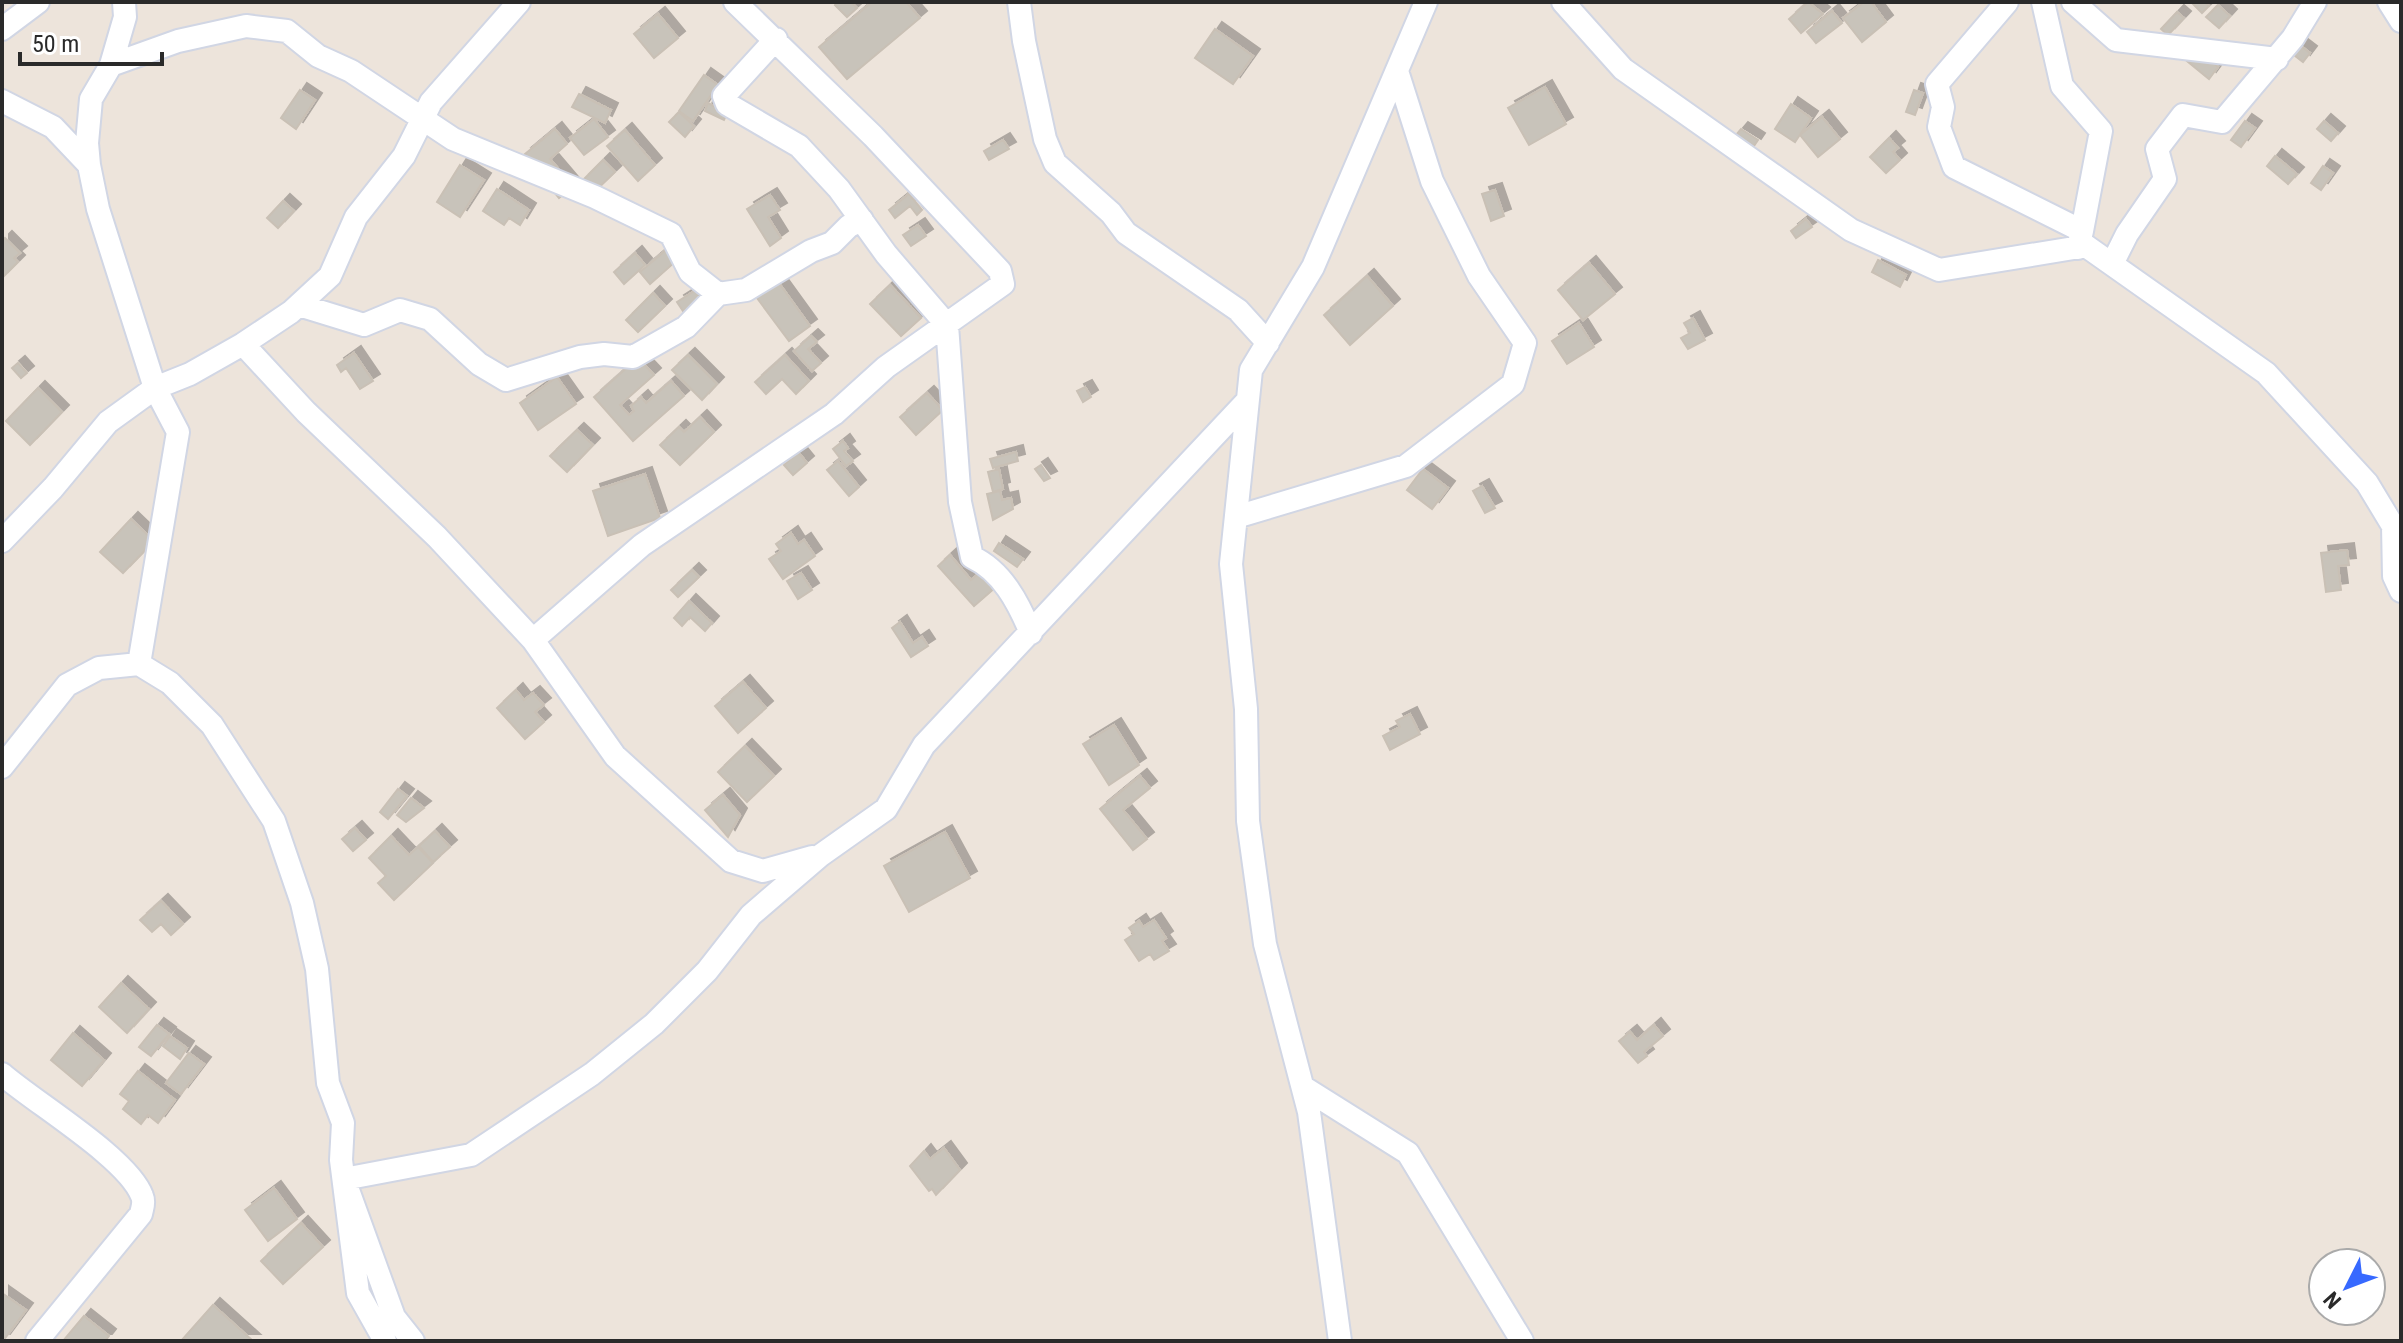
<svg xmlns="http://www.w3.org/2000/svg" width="2403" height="1343" font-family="'Roboto Condensed',sans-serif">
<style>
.building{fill:#c8c3ba;stroke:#c9c0b5;stroke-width:2;filter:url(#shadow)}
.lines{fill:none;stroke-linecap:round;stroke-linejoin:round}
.minor-casing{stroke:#d1d6e4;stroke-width:26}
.minor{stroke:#fff;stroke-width:22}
</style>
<defs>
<filter id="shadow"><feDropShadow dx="7" dy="-7" stdDeviation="0" flood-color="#0004"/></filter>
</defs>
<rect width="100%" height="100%" fill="#ede4db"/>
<path class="building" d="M837 2H851L857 8 847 17 835 5Z
M872 2H906L920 18 847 79 819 47Z
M1808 2 1823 14 1801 33 1789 19Z
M1864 2H1871L1886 22 1862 42 1843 18Z
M2195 2H2205L2209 6 2202 13 2193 4Z
M2218 5 2230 16 2219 28 2206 17Z
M1832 11 1842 23 1816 43 1807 32Z
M2177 12 2184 18 2168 35 2161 29Z
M658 14 678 38 654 58 634 34Z
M1215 29 1253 56 1233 84 1195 58Z
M2301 46 2310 53 2303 62 2294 55Z
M2197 49 2218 67 2209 79 2187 61Z
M704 75 718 85 693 121 679 111Z
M1545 87 1566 124 1529 145 1508 108Z
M300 90 315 100 296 129 281 118Z
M1914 90 1923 93 1915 115 1906 112Z
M579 94 611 110 605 123 572 107Z
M708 103 727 113 724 120 705 111Z
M1791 104 1811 118 1795 142 1775 129Z
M679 112 694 126 685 137 669 122Z
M1822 117 1840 139 1818 157 1800 135Z
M594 119 608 137 584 155 570 138Z
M2245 121 2255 128 2241 147 2231 140Z
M2324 121 2338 133 2331 141 2317 129Z
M555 129 567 144 550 159 573 186 559 198 524 155Z
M1741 129 1758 140 1754 146 1736 135Z
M625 130 655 165 638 181 607 146Z
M1889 138 1898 148 1893 152 1900 160 1886 173 1870 157Z
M1003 140 1009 149 989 160 984 151Z
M2275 156 2297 174 2288 184 2267 166Z
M603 160 615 172 593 193 582 181Z
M460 165 484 180 460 217 437 202Z
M2323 166 2333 173 2321 190 2311 183Z
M497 189 529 210 520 225 509 218 504 225 483 211Z
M1495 190 1504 216 1491 221 1482 194Z
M909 194 922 210 917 215 910 206 895 218 889 210Z
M770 195 780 210 768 217 781 238 770 246 747 209Z
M283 201 294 211 278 228 267 218Z
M1806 219 1812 227 1796 238 1791 231Z
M918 225 926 236 911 246 903 235Z
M5 238 20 253 14 258 18 262 2 278V241Z
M666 250 676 261 650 284 640 272Z
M635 253 645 265 624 284 614 272Z
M1878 260 1906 275 1900 287 1872 272Z
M1589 263 1615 294 1583 320 1558 290Z
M1367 276 1393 306 1350 345 1324 315Z
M776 279 810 326 789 341 754 294Z
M890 285 921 318 901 336 870 304Z
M696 290 701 299 683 311 677 302Z
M653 293 665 306 638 332 626 320Z
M1693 318 1705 340 1688 349 1681 338 1690 333 1684 323Z
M1579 323 1594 347 1567 364 1552 341Z
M811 336 817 342 808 349 821 363 812 371 794 351Z
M354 353 373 381 360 389 346 368 341 372 337 365Z
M688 355 717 384 702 400 672 370Z
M785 355 809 381 796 394 782 379 766 394 755 382Z
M638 358 654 375 620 405 629 415 634 411 631 406 641 397 646 403 671 381 684 396 633 441 594 397Z
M18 363 27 373 21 378 12 368Z
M557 377 576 404 538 430 520 403Z
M1085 387 1091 397 1083 402 1077 391Z
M38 388 62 412 30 445 6 421Z
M927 393 943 410 916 435 900 417Z
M700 417 714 432 680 465 660 445 679 427 684 432Z
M577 430 593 445 567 472 550 456Z
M843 441 848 448 844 451 853 461 846 466 833 449Z
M798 452 807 463 793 475 784 465Z
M1016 452 1018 461 993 468 990 459Z
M838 461 859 487 849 496 827 470Z
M1041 465 1050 478 1044 481 1035 469Z
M999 469 1003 489 993 492 988 472Z
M1423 469 1448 488 1432 509 1407 490Z
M645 474 660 518 608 536 593 491Z
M1482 486 1495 508 1485 513 1473 491Z
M1000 491 1002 500 1011 498 1013 509 993 520 987 494Z
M131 519 154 541 123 573 100 552Z
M791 533 798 544 804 540 815 556 783 579 769 559 781 551 776 544Z
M999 543 1023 559 1017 567 994 551Z
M2347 550 2349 565 2338 566 2341 590 2326 592 2321 553Z
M950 555 971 580 982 571 996 587 974 606 938 566Z
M692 570 699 577 678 597 671 590Z
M801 573 812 590 798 599 787 581Z
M689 601 712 623 705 631 690 617 682 626 674 618Z
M900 622 913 643 922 637 928 646 911 657 892 628Z
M743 682 766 708 738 733 715 706Z
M516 690 524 700 533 693 544 705 535 712 544 722 525 739 497 708Z
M1410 714 1420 734 1390 750 1383 736 1400 727 1396 721Z
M1114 725 1139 765 1109 785 1083 744Z
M745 746 774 776 747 802 718 772Z
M1140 776 1150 788 1123 810 1147 839 1133 850 1100 809Z
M398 789 407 796 388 819 380 812Z
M723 795 740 815 728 837 705 810Z
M411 798 424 808 406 822 397 815Z
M355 828 366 840 353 851 342 839Z
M435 831 450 847 433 862 419 846Z
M945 832 970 878 909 912 884 866Z
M391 836 409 855 418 847 433 863 394 900 378 883 386 876 369 858Z
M161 901 183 924 171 935 161 924 152 932 140 920Z
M1154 920 1166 938 1162 941 1169 951 1154 960 1150 954 1139 961 1125 940 1134 934 1129 928 1139 921 1143 927Z
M121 983 149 1009 127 1033 99 1007Z
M157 1025 169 1034 151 1056 139 1047Z
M1654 1025 1663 1036 1644 1052 1647 1056 1638 1063 1619 1041 1630 1032 1637 1040Z
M73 1033 104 1060 82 1086 51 1060Z
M170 1036 187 1048 180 1059 163 1046Z
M189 1053 204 1064 181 1094 166 1083Z
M138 1071 175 1100 158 1123 148 1115 141 1124 123 1109 129 1101 120 1094Z
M944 1148 960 1170 936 1195 932 1189 929 1191 910 1166 924 1151 930 1159Z
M274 1188 297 1219 268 1241 245 1210Z
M301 1223 323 1247 283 1284 261 1261Z
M2 1293 26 1310 3 1341H2Z
M213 1305 253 1341H181Z
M84 1316 109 1336 105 1341H63Z"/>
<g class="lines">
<defs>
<path id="minor" d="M1019 2 1024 41 1045 139 1055 163 1111 213 1126 233 1238 310 1268 343
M1563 2 1623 69 1851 230 1939 270 2086 246 2266 373 2367 483 2393 526 2394 576 2401 591
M2007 2 1937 84 1943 107 1939 127 1954 167 2082 231 2078 248
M2043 2 2062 86 2101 131 2082 231
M2073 2 2116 40 2277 59
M2389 2 2401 21
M2 29 38 2
M776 39 724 96 727 104 799 146 839 189 886 254 947 325 960 502 972 557C1002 571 1018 602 1031 633
M111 65 125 17 124 2
M2 101 53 127 89 165 98 209 155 388 108 422 53 488 2 541
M89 165 87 143 91 99 111 65 178 41 246 26 287 31 318 56 351 71 453 139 595 197 671 234 690 272 718 294
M2112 264 2127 234 2165 179 2157 149 2183 115 2222 122 2293 38 2315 2
M299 305 364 325 400 310 430 319 479 364 506 380 580 357 604 354 633 357 686 327 718 294 746 290 811 251 832 243 849 226 862 220
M243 344 306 412 437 537 533 640 615 756 731 861 763 871 812 857
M1236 517 1406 466 1513 384 1525 343 1479 276 1432 181 1397 71
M533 640 642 545 834 414 886 367 1003 284 1000 271 873 136 735 2
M139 664 170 683 212 725 274 821 302 903 317 969 328 1083 343 1123 341 1160 358 1293 385 1341
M2 767 67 685 99 668 139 664 178 432 155 388 190 374 243 344 291 312 330 276 356 217 404 156 431 102 519 2
M2 1074C35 1103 128 1158 142 1196 145 1203 142 1208 141 1214L37 1341
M1303 1087 1408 1153 1522 1341
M413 1341 394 1317 344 1179 471 1155 592 1074 654 1024 707 971 751 915 821 855 886 809 924 745 1248 400
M1340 1341 1309 1112 1265 944 1248 821 1246 709 1231 564 1251 370 1313 267 1426 2"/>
</defs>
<use href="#minor" class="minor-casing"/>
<use href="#minor" class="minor"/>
</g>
<rect width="2403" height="1343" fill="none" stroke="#2a2a2a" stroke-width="8"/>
<g transform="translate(2347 1287) rotate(228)"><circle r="38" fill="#ffffff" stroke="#aaaaaa" stroke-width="2"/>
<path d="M0-6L14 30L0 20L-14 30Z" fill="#3769ff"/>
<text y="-12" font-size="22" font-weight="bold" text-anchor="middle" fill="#2a2a2a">N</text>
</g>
<path d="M20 52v12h142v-12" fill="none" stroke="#2a2a2a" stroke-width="4"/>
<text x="32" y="52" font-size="24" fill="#2a2a2a" stroke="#ffffff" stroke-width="6" paint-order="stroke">50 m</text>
</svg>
